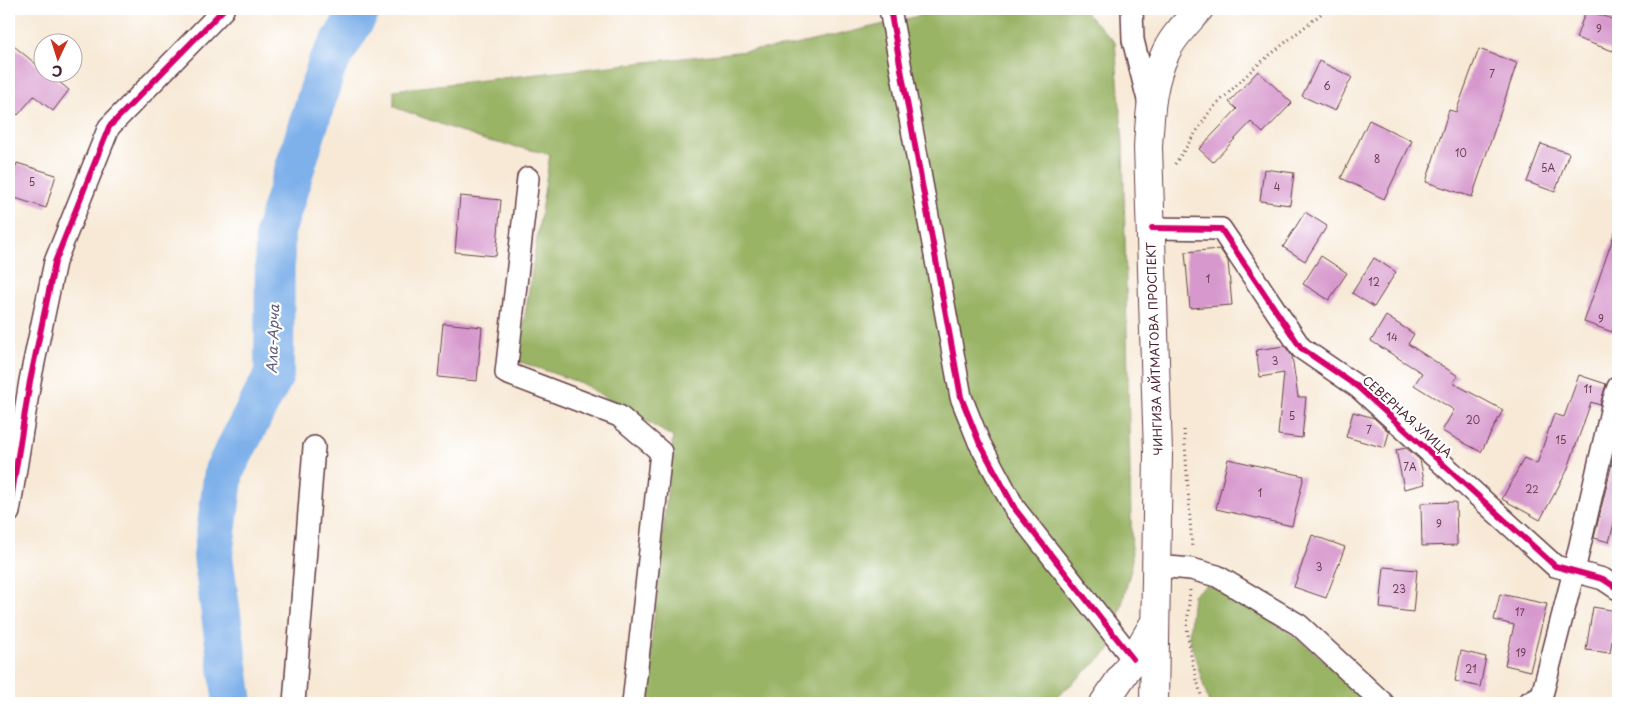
<svg xmlns="http://www.w3.org/2000/svg" width="1627" height="712" font-family="'Playpen Sans',sans-serif">
<style>
.forest{fill:#9ab466;stroke:#726a48}
.lines{fill:none;stroke-linecap:round;stroke-linejoin:round}
.river{stroke:#7eb0ea;stroke-width:40}
.building{fill:#d799cd}
.minor-casing{stroke:#643d45;stroke-width:24}
.major-casing{stroke:#643d45;stroke-width:30}
.path{stroke:#643d45;stroke-width:3;stroke-dasharray:1 4;stroke-linecap:butt}
.minor{stroke:#fff;stroke-width:21}
.major{stroke:#fff;stroke-width:28}
.cycleway-casing{stroke:#fff;stroke-width:9}
.cycleway{stroke:#d6006c;stroke-width:6}
.labels{text-anchor:middle;stroke-width:4.5;stroke-linejoin:round;paint-order:stroke}
.number-label{font-size:10px;fill:#6d3e54}
.street-label{font-size:12px;fill:#4a1f2b;stroke:#fff}
.water-label{font-size:14px;font-style:italic;fill:#5f5977;stroke:#fff}
</style>
<rect width="100%" height="100%" fill="#fff"/>
<filter id="ink" filterUnits="userSpaceOnUse"><feTurbulence type="fractalNoise" baseFrequency=".02" numOctaves="2"/><feDisplacementMap in="SourceGraphic" scale="10" xChannelSelector="R" yChannelSelector="G"/><feConvolveMatrix kernelMatrix="1 2 1 2 8 2 1 2 1" color-interpolation-filters="sRGB"/></filter>
<filter id="wash" filterUnits="userSpaceOnUse"><feTurbulence type="fractalNoise" baseFrequency=".0096" numOctaves="4" result="noise"/><feDisplacementMap in="SourceGraphic" scale="20" xChannelSelector="R" yChannelSelector="G"/><feGaussianBlur stdDeviation="1.12" result="paint"/><feColorMatrix in="noise" values="0 0 0 0 0 0 0 0 0 0 0 0 0 0 0 0 0 1.4 0 .05"/><feComposite in="paint" operator="in"/></filter>
<g filter="url(#wash)">
<rect width="100%" height="100%" fill="#f7e9d6"/>
<path class="forest" d="M948 9H1082L1115 42 1123 144 1132 565 1110 650 1050 703H645L673 437 581 383 518 361 550 154 484 140 394 107V90L791 46Z
M1207 585C1268 611 1323 657 1371 703H1209L1189 637 1193 595Z"/>
<g class="lines">
<path class="river" d="M233 703 213 556 224 471 274 375 275 232 327 65 361 9"/>
</g>
<g id="blocks">
<path class="building" d="M1586 10 1618 21V36L1613 51 1576 38Z
M9 42 42 69V72H47L69 90 53 111 34 96 18 115 9 107Z
M1479 49 1517 63 1472 197 1426 182 1449 110 1456 112Z
M1319 61 1352 77 1335 111 1302 96Z
M1258 71 1292 103 1263 133 1251 122 1213 162 1199 149 1237 109 1229 102Z
M1369 120 1412 141 1384 199 1341 178Z
M1541 144 1569 153 1555 192 1527 182Z
M17 163 56 175 46 208 9 196V188Z
M1264 169 1294 173 1290 205 1260 201Z
M460 196 501 200 496 256 455 252Z
M1305 212 1327 226 1305 261 1283 247Z
M1616 229H1618V315L1612 332 1584 322Z
M1220 249 1228 261 1232 305 1190 308 1185 252Z
M1321 256 1347 273 1329 300 1303 284Z
M1374 258 1396 272 1374 307 1352 293Z
M1386 316 1414 334 1408 344 1458 376 1453 383 1503 410 1481 452 1442 431 1454 410 1414 385 1422 373 1371 341Z
M443 323 482 327 477 381 438 377Z
M1285 346 1292 356 1298 397H1306L1302 438 1278 435 1284 373 1260 377 1256 350Z
M1579 375 1606 384 1600 405 1591 402 1567 471 1540 520 1502 499 1524 458 1537 464 1554 414 1564 417Z
M1353 412 1374 418 1389 432 1385 448 1346 437Z
M1616 447H1618V509L1609 542 1594 538Z
M1406 448 1420 460 1425 484 1404 489 1396 450Z
M1228 459 1304 476 1292 526 1216 509Z
M1456 502 1457 545 1422 546 1421 503Z
M1312 535 1345 547 1326 598 1294 587Z
M1384 567 1417 570 1413 612 1380 608Z
M1500 594 1547 604 1530 671 1505 665 1514 625 1494 620Z
M1593 607 1617 611 1610 653 1586 650Z
M1461 651 1486 657 1480 687 1455 681Z"/>
</g>
</g>
<g filter="url(#ink)">
<use href="#blocks" fill-opacity="0" stroke="#643d45" stroke-width="1"/>
<g class="lines">
<defs>
<path id="minor" d="M890 9 961 397 979 442 1015 509 1133 659
M1132 9 1133 40 1149 104
M528 178 506 373 619 416 661 452 633 703
M1152 228 1221 229 1301 348 1358 387 1555 566 1603 579 1618 589
M9 512 30 381 55 262 109 127 223 10
M1157 566 1191 569 1217 576 1299 625 1383 703
M294 703 314 447
M1528 703 1542 695 1574 571 1614 398 1618 387"/>
<path id="major" d="M1104 703 1129 666 1153 625
M1154 703 1158 453 1148 147C1150 115 1151 82 1166 52 1173 36 1188 22 1199 9"/>
</defs>
<use href="#minor" class="minor-casing"/>
<use href="#major" class="major-casing"/>
<path class="path" d="M1175 164 1210 111 1255 67 1327 9
M1184 430 1192 548
M1190 590 1187 627 1191 656 1203 703"/>
<use href="#minor" class="minor"/>
<use href="#major" class="major"/>
<defs>
<path id="cycleway" d="M890 9 961 397 979 442 1015 509 1133 659
M1152 228 1221 229 1301 348 1358 387 1555 566 1603 579 1618 589
M9 512 30 381 55 262 109 127 223 10"/>
</defs>
<use href="#cycleway" class="cycleway-casing"/>
<use href="#cycleway" class="cycleway"/>
</g>
</g>
<g class="labels">
<g class="number-label">
<text x="1599" y="33">9</text>
<text x="1492" y="78">7</text>
<text x="1327" y="90">6</text>
<text x="1461" y="157">10</text>
<text x="1377" y="163">8</text>
<text x="1548" y="172">5А</text>
<text x="32" y="186">5</text>
<text x="1277" y="191">4</text>
<text x="1208" y="283">1</text>
<text x="1374" y="286">12</text>
<text x="1601" y="323">9</text>
<text x="1392" y="341">14</text>
<text x="1275" y="365">3</text>
<text x="1588" y="393">11</text>
<text x="1292" y="420">5</text>
<text x="1473" y="424">20</text>
<text x="1369" y="434">7</text>
<text x="1561" y="444">15</text>
<text x="1410" y="471">7А</text>
<text x="1532" y="493">22</text>
<text x="1260" y="497">1</text>
<text x="1439" y="528">9</text>
<text x="1319" y="571">3</text>
<text x="1399" y="593">23</text>
<text x="1520" y="616">17</text>
<text x="1521" y="657">19</text>
<text x="1471" y="673">21</text>
</g>
<g class="street-label">
<text transform="translate(1155 349) rotate(-92)" y="4">ЧИНГИЗА АЙТМАТОВА ПРОСПЕКТ</text>
<text transform="translate(1407 417) rotate(42)" y="4">СЕВЕРНАЯ УЛИЦА</text>
</g>
<g class="water-label">
<text transform="translate(273 339) rotate(-88)" y="5">Ала-Арча</text>
</g>
</g>
<rect width="1627" height="712" fill="none" stroke="#fff" stroke-width="30"/>
<g transform="translate(58 58) rotate(184)"><circle r="24" fill="#ffffff" stroke="#b7a5aa"/>
<path d="M0-4L9 19L0 12L-9 19Z" fill="#c8321e"/>
<text y="-8" font-size="14" font-weight="bold" text-anchor="middle" fill="#4a1f2b">С</text>
</g>
</svg>
